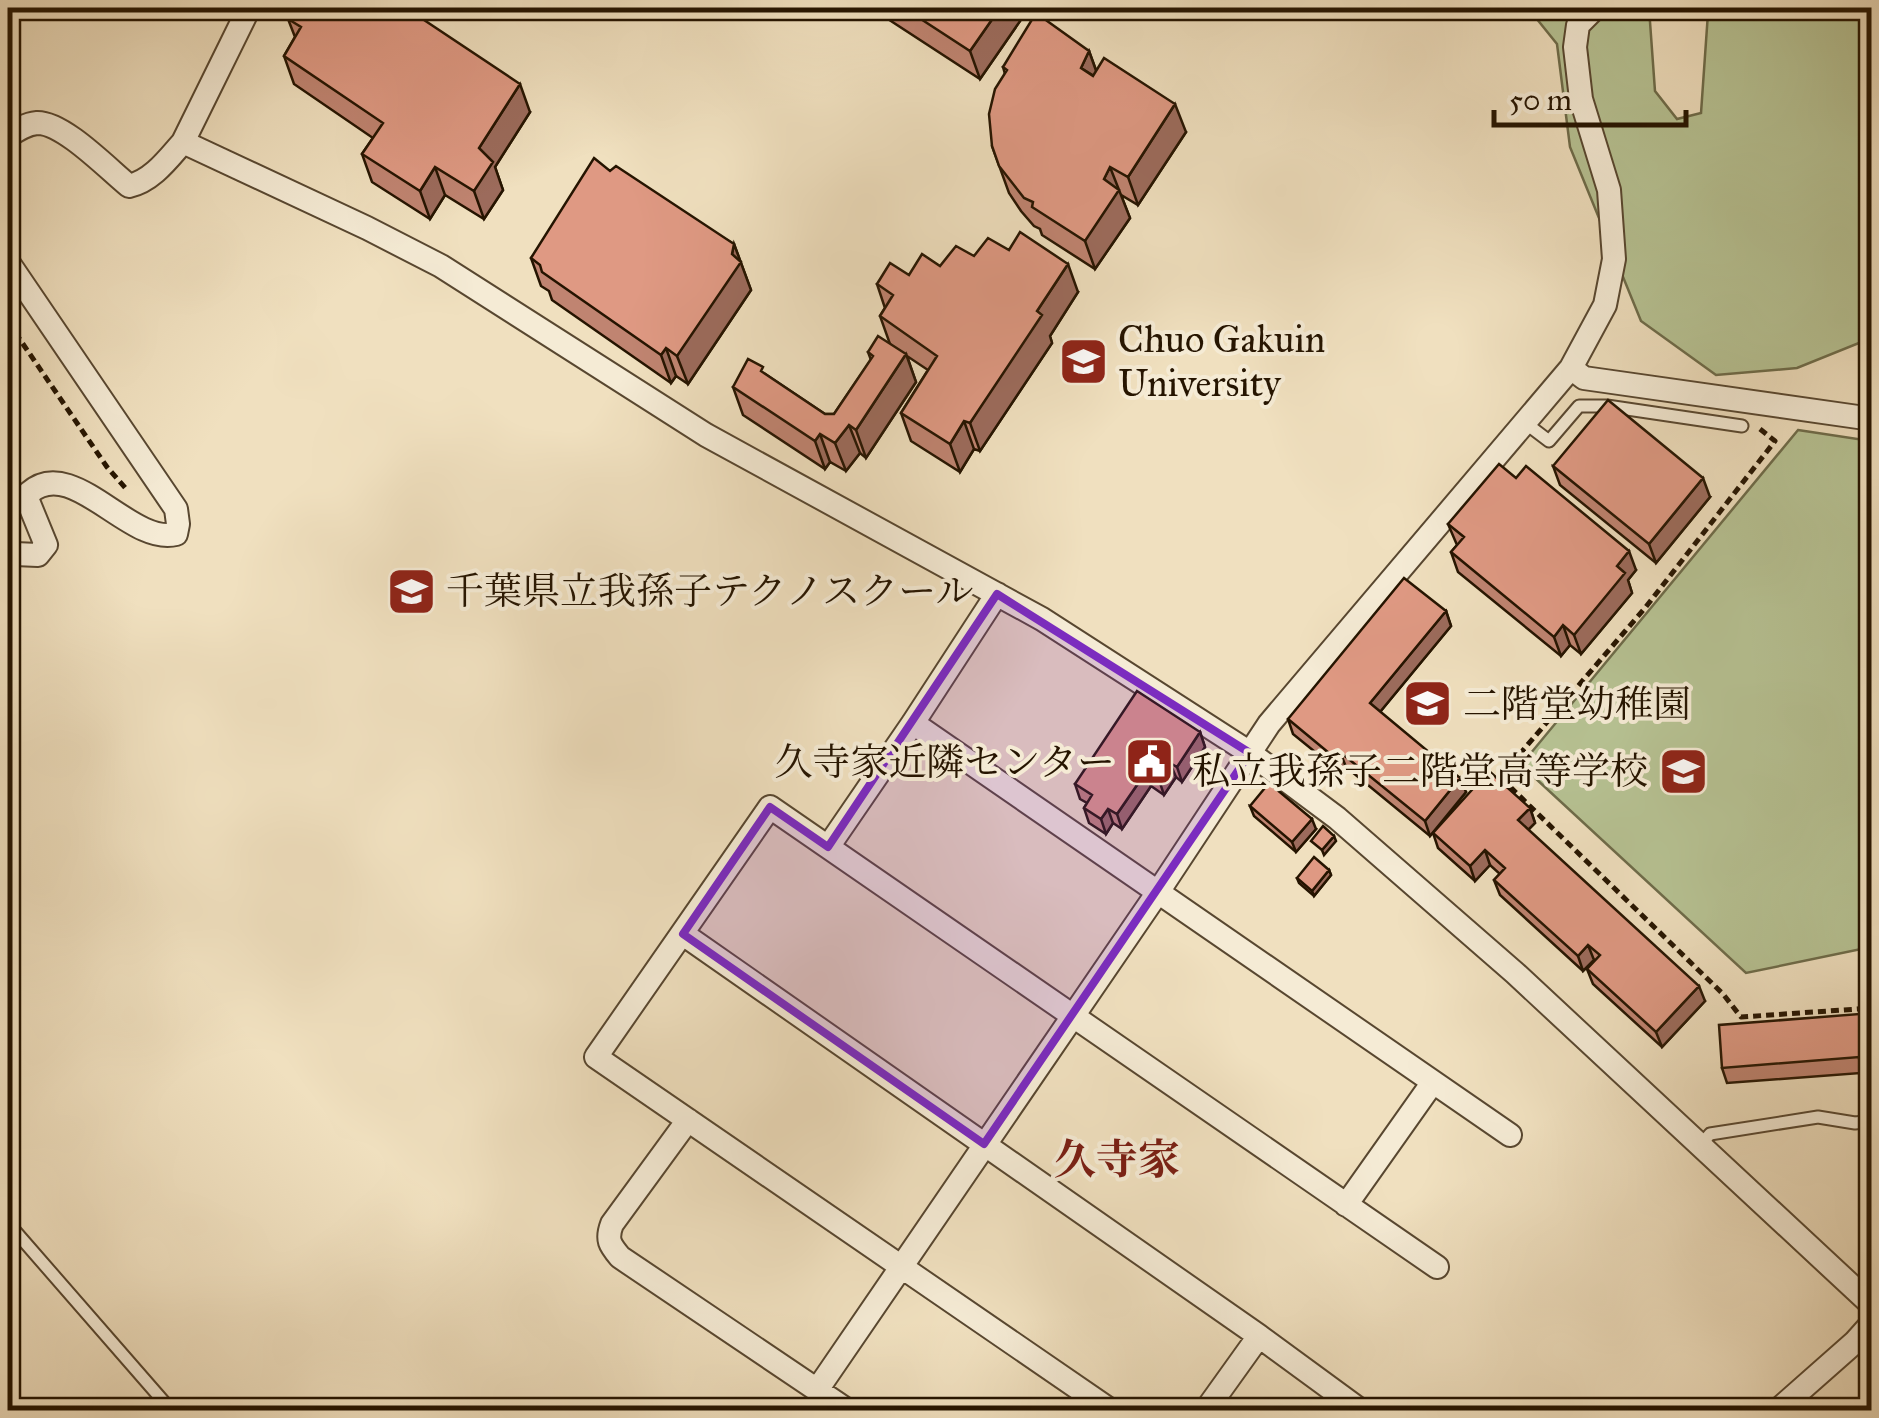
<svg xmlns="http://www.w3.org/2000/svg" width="1879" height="1418" font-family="'IM FELL Great Primer','Noto Serif JP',serif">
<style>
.green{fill:#b7c394;stroke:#6e6c4a;stroke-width:2.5}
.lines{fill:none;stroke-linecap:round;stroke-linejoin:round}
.lane-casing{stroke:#584730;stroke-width:15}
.street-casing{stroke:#584730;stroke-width:26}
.path{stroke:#251400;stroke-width:5;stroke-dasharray:8 5;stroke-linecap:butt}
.lane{stroke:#f5ebd5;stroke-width:11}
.street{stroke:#f5ebd5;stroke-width:22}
.wall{fill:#c08471;stroke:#251400;stroke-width:2.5}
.shaded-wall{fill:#9c6b5c;stroke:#251400;stroke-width:2.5}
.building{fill:#df9983;stroke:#251400;stroke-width:2.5}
.marked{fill:#7b2cbf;fill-opacity:0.2;stroke:#7b2cbf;stroke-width:8;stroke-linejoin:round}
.labels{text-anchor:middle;stroke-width:8;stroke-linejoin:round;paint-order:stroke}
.poi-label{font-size:38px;fill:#251400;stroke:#f5ebd5;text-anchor:start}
.quarter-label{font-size:42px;font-weight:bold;fill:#7a1f14;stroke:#f5ebd5}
</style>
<rect width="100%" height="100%" fill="#f0e0bf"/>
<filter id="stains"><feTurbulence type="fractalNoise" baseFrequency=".002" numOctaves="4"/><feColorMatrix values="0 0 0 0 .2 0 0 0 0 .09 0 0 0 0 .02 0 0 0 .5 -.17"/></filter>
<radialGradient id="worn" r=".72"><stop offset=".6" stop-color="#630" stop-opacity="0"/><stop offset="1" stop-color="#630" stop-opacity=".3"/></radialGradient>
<path class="green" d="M1528 8H1649L1655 91 1677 119 1701 113 1708 13 1723 8H1871L1872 317 1859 343 1797 368 1716 375 1641 321 1570 147 1557 44Z
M1798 430 1871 441V947L1746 973 1521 765Z"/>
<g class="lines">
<defs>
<path id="lane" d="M1524 422 1549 441 1579 406H1607L1742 426
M1699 1147 1710 1134 1818 1117 1855 1123 1872 1121
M8 1223 171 1410"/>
<path id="street" d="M249 8 183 142 367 228 441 266 706 435 1042 619 1250 753 1337 818 1515 973 1872 1305
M1595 8 1578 25 1575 47 1581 99 1609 190 1614 259 1605 305 1571 368 1584 378 1872 419
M8 136C17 130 26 124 37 123 63 122 108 169 129 186 152 181 168 159 183 142
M8 262 176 509 178 524 176 534C130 546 72 454 29 493L28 501 46 545 38 555 15 554 8 551
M913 723 1510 1135
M828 847 913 723 997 594
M683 934 1259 1336 1360 1410
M688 1120 612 1224C606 1240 610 1245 620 1257L847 1410
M1346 1205 1433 1082
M817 1390 1158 892 1269 724 1571 368
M1110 1410 596 1057 770 807 1437 1267
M1206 1410 1259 1336
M1778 1410 1855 1342 1872 1323"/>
</defs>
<use href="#lane" class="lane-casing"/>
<use href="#street" class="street-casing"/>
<path class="path" d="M8 322 107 467 128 491
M1760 429 1775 441 1645 608 1500 777 1723 994 1741 1017 1872 1008"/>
<use href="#lane" class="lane"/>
<use href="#street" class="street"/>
</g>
<path class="wall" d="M871 8H1029L980 79Z
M288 19 530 112 495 167 503 190 484 219 445 195 430 219 372 182 362 154 373 138 294 84 284 56 295 37Z
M1089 51 1096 70 1186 132 1138 205 1121 195 1130 218 1095 269 1042 235 1040 229 1034 226 1021 211 1009 193 992 146 1005 74 1003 67Z
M610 171 734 244 751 290 688 384 676 376 671 383 552 300 549 291 541 286 531 258Z
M974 256 1078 292 1050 336 1052 343 980 451 974 449 960 472 911 441 901 413 928 370 907 356 916 382 866 458 860 453 846 471 830 462 825 469 743 415 733 387 765 374 825 414H834L871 360 868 352 890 344 880 316 885 308 877 284Z
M1553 466 1710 497 1656 563 1560 485Z
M1516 478 1636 570 1628 580 1632 593 1581 654 1570 645 1561 656 1458 572 1451 552 1457 545 1448 524Z
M1446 611 1451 626 1380 712 1466 792 1430 836 1346 767 1341 773 1293 734 1288 719Z
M1200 732 1205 747 1182 782 1176 777 1164 795 1151 786 1122 829 1113 823 1106 834 1089 823 1084 808 1087 803 1080 799 1075 784Z
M1250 806 1316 829 1296 852 1254 816Z
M1530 808 1535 823 1528 830 1705 1001 1662 1047 1593 984 1587 969 1595 961 1594 960 1583 971 1500 895 1494 880 1500 874 1490 865 1475 881 1438 848 1433 833Z
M1329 870 1331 875 1314 896 1299 883 1297 878Z
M1872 1013V1102H1867L1861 1087 1860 1073 1727 1083 1722 1068Z"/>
<path class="shaded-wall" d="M1000 8H1029L980 79 970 51Z
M1089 51 1099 79 1081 68Z
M520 84 530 112 495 167 503 190 484 219 474 191 479 148Z
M1175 104 1186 132 1138 205 1128 177Z
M435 167 445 195 430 219 420 191Z
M1110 167 1130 218 1095 269 1085 241 1104 179Z
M734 244 751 290 688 384 677 356 732 254Z
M1068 264 1078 292 1050 336 1052 343 980 451 970 423 1037 311Z
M666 348 676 376 671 383 661 355Z
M906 354 916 382 866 458 856 430Z
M964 421 974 449 960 472 950 444Z
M849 425 860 453 846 471 835 443Z
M820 434 830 462 825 469 815 441Z
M1703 478 1710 497 1656 563 1649 544Z
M1629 551 1636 570 1628 580 1632 593 1581 654 1574 635 1617 566Z
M1446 611 1451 626 1375 718 1370 703Z
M1563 625 1570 645 1561 656 1554 637Z
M1200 732 1205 747 1182 782 1177 767Z
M1340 752 1346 767 1341 773 1335 758Z
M1170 763 1176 777 1164 795 1159 780Z
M1146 772 1151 786 1122 829 1117 814Z
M1460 778 1466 792 1430 836 1425 821Z
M1530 808 1535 823 1523 835 1518 820Z
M1108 809 1113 823 1106 834 1101 819Z
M1312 819 1316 829 1296 852 1292 842Z
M1334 836 1336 841 1324 855 1322 850Z
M1485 850 1490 865 1475 881 1470 866Z
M1329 870 1331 875 1314 896 1312 891Z
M1588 945 1594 960 1583 971 1578 956Z
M1699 986 1705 1001 1662 1047 1656 1032Z"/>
<path class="building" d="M296 8H406L520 84 479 148 493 162 474 191 435 167 420 191 362 154 383 123 284 56 301 27 288 19Z
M904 8H1000L970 51Z
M1036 13 1089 51 1081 68 1093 76 1104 58 1175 104 1128 177 1110 167 1104 179 1119 190 1085 241 1032 207 1033 202 1024 198 999 166 992 146 989 114 995 89 1007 70 1003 67Z
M594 158 610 171 616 166 734 244 732 254 741 262 677 356 666 348 661 355 542 272 540 265 531 258Z
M1020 232 1068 264 1037 311 1042 315 970 423 964 421 950 444 901 413 937 356 880 316 893 295 877 284 890 263 909 275 922 254 940 266 956 246 974 256 988 238 1009 250Z
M878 336 906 354 856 430 849 425 835 443 820 434 815 441 733 387 748 359 763 367 761 371 825 414H834L873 356 868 352Z
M1608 400 1703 478 1649 544 1553 466Z
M1499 464 1516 478 1526 466 1629 551 1617 566 1625 573 1574 635 1563 625 1554 637 1451 552 1464 537 1448 524Z
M1404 578 1446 611 1370 703 1460 778 1425 821 1340 752 1335 758 1288 719Z
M1137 691 1200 732 1177 767 1170 763 1159 780 1146 772 1117 814 1108 809 1101 819 1084 808 1092 795 1075 784Z
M1489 771 1530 808 1518 820 1699 986 1656 1032 1587 969 1600 955 1588 945 1578 956 1494 880 1505 868 1485 850 1470 866 1433 833Z
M1269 783 1312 819 1292 842 1250 806Z
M1323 826 1334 836 1322 850 1311 841Z
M1314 857 1329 870 1312 891 1297 878Z
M1872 1013V1087H1861L1859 1057 1722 1068 1719 1025Z"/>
<path class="marked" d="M997 594 1250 753 984 1144 683 934 770 807 828 847Z"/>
<defs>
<symbol id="university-square" viewBox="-11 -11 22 22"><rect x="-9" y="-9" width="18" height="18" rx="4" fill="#8f2418" stroke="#f5ebd5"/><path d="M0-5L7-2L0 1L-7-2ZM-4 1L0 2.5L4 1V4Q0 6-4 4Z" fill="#fff"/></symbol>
<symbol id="school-square" viewBox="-11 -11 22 22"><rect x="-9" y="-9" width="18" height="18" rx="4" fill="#8f2418" stroke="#f5ebd5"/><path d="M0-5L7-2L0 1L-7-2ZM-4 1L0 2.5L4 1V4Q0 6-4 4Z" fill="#fff"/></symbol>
<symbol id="civic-square" viewBox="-11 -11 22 22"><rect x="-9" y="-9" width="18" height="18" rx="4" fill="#8f2418" stroke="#f5ebd5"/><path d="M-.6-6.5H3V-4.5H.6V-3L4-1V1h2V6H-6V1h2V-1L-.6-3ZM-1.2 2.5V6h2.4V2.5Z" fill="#fff"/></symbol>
</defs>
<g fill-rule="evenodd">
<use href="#university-square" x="1056" y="334" width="55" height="55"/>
<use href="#university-square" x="384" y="564" width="55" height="55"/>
<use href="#school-square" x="1400" y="676" width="55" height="55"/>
<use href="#civic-square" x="1122" y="734" width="55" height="55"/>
<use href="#school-square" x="1656" y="744" width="55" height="55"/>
</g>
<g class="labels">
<g class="poi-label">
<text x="1118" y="352">Chuo Gakuin<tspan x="1118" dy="44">University</tspan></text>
<text x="446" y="604">千葉県立我孫子テクノスクール</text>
<text x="1463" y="717">二階堂幼稚園</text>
<text x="1115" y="775" text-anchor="end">久寺家近隣センター</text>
<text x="1648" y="784" text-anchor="end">私立我孫子二階堂高等学校</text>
</g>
<g class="quarter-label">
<text x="1117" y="1174">久寺家</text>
</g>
</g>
<rect width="1879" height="1418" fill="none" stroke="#f0e0bf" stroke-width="40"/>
<rect x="10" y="10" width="1859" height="1398" fill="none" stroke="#251400" stroke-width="5"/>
<rect x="20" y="20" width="1839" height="1378" fill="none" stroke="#251400" stroke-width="2.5"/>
<path d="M1494 110v15h192v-15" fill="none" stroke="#251400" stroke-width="5"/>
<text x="1509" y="110" font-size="30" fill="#251400" stroke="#f5ebd5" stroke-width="8" paint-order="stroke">50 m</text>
<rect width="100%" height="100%" filter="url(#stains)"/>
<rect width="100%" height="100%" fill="url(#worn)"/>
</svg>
